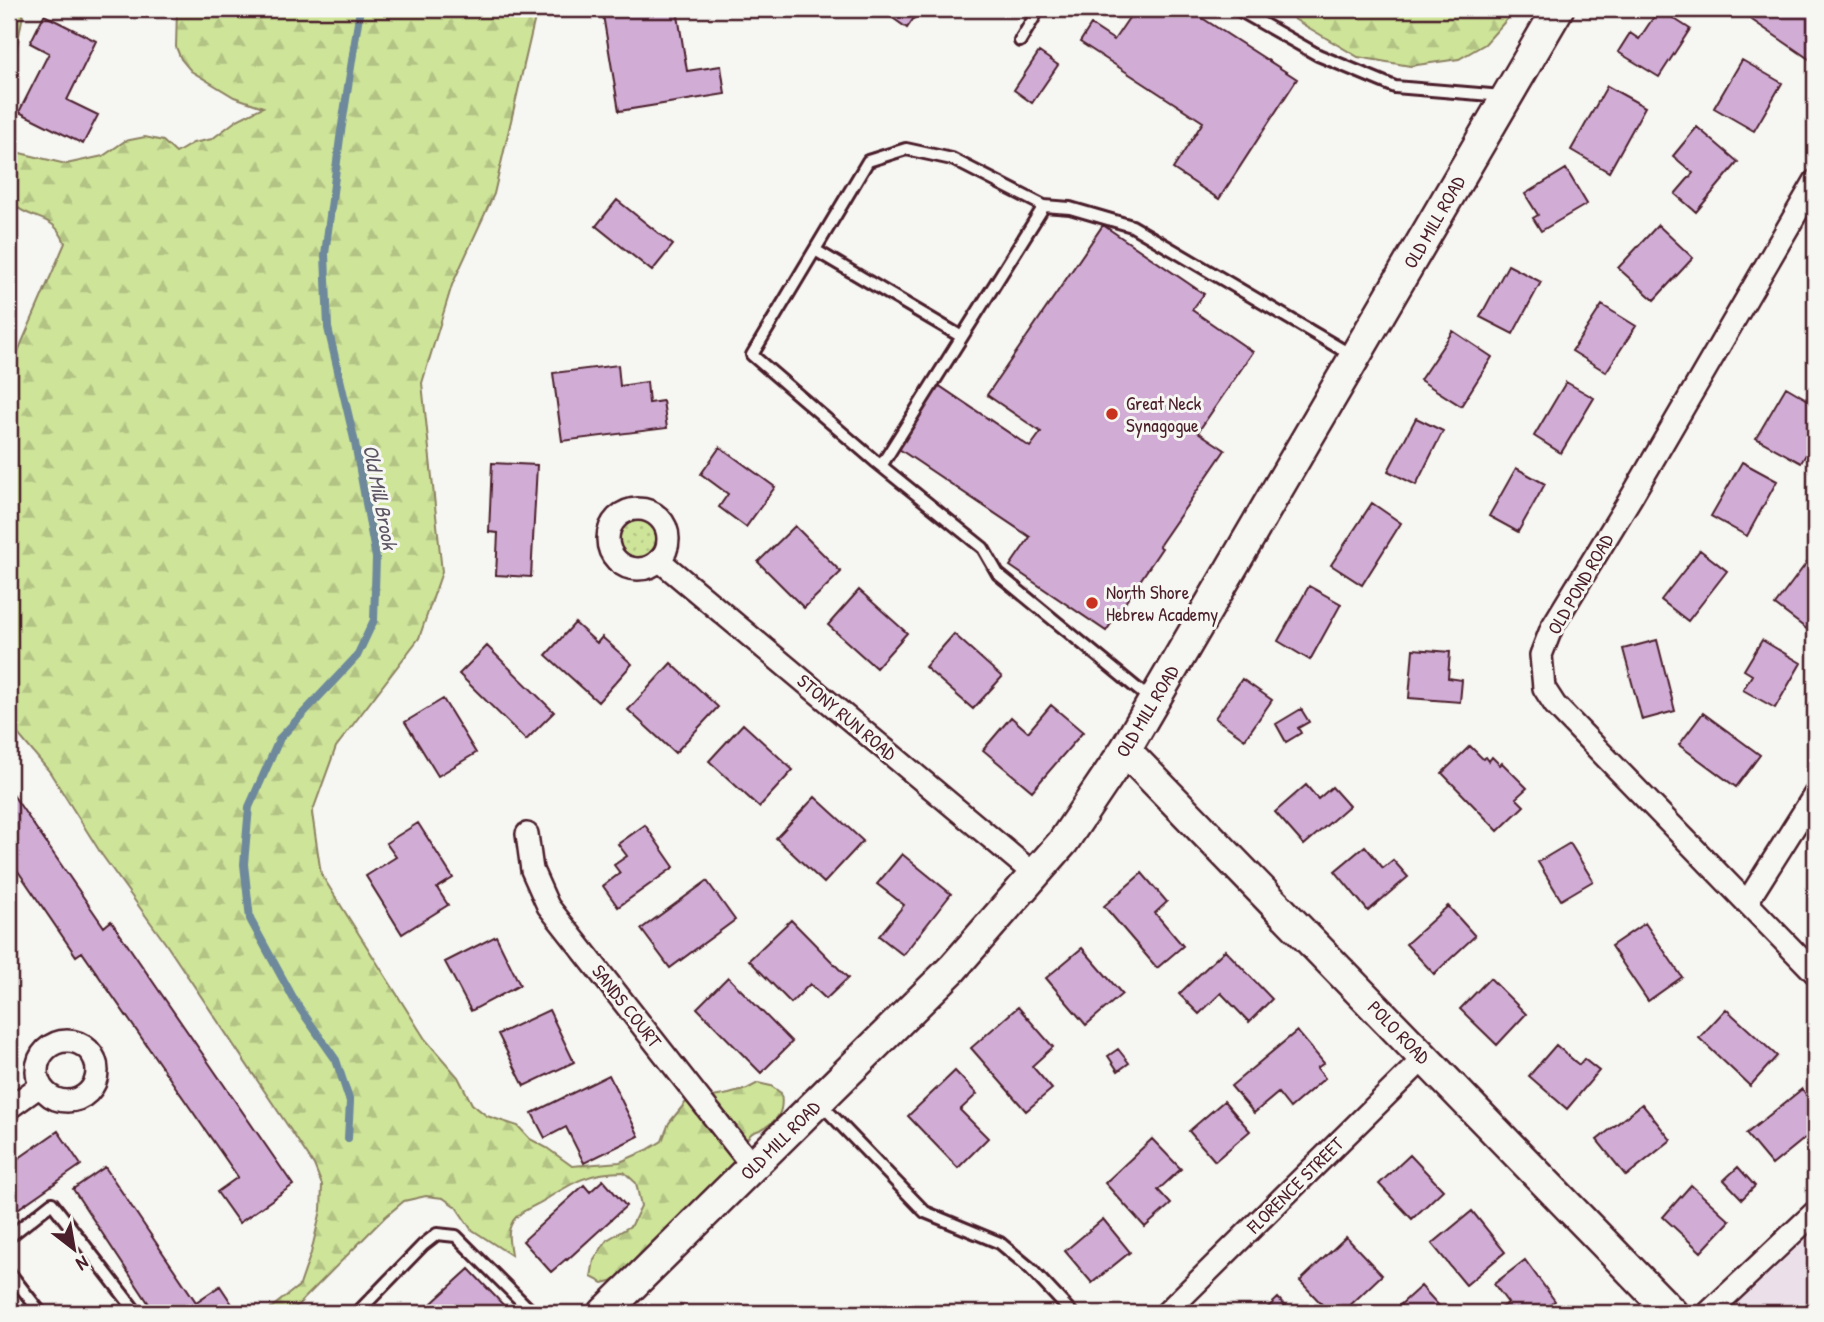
<svg xmlns="http://www.w3.org/2000/svg" width="1824" height="1322" font-family="'Patrick Hand',sans-serif">
<style>
.built{fill:#ebe0ea}
.green{fill:url(#green-dots);stroke:#8c8262;stroke-width:2}
.forest{fill:url(#forest-firs);stroke:#8c8262;stroke-width:2}
.lines{fill:none;stroke-linecap:round;stroke-linejoin:round}
.stream{stroke:#6d899b;stroke-width:8}
.building{fill:#d1add6;stroke:#4a1f2b;stroke-width:2}
.lane-casing{stroke:#4a1f2b;stroke-width:16}
.street-casing{stroke:#4a1f2b;stroke-width:26}
.secondary-casing{stroke:#4a1f2b;stroke-width:35}
.lane{stroke:#f6f6f2;stroke-width:10}
.street{stroke:#f6f6f2;stroke-width:21}
.secondary{stroke:#f6f6f2;stroke-width:30}
.poi-dot{fill:#c8321e;stroke:#f6f6f2;stroke-width:2.5}
.labels{text-anchor:middle;stroke-width:6;stroke-linejoin:round;paint-order:stroke}
.street-label{font-size:19px;fill:#4a1f2b;stroke:#f6f6f2}
.poi-label{font-size:19px;fill:#4a1f2b;stroke:#f6f6f2;text-anchor:start}
.water-label{font-size:21px;font-style:italic;fill:#5c5463;stroke:#f6f6f2}
</style>
<defs>
<pattern id="green-dots" width="8" height="8" patternUnits="userSpaceOnUse" patternTransform="scale(1.75)"><rect width="8" height="8" fill="#cee499"/><path d="M2 2h.1M6 6h.1" fill="none" stroke="#b2c384" stroke-width="1.8" stroke-linecap="round"/></pattern>
<pattern id="forest-firs" width="22" height="20" patternUnits="userSpaceOnUse" patternTransform="scale(1.75)"><rect width="22" height="20" fill="#cee499"/><path d="M5 1l3.5 6h-7zM16 11l3.5 6h-7z" fill="#b2c384"/></pattern>
</defs>
<rect width="100%" height="100%" fill="#f6f6f2"/>
<filter id="ink" filterUnits="userSpaceOnUse"><feTurbulence type="fractalNoise" baseFrequency=".0143" numOctaves="2"/><feDisplacementMap in="SourceGraphic" scale="14" xChannelSelector="R" yChannelSelector="G"/><feConvolveMatrix kernelMatrix="1 2 1 2 8 2 1 2 1" color-interpolation-filters="sRGB"/></filter>
<g filter="url(#ink)">
<path class="built" d="M1815 1211V1313H1706Z"/>
<path class="green" d="M615 539a24 24 0 1 1 48 0a24 24 0 1 1-48 0Z"/>
<path class="forest" d="M9 9H24L9 89Z
M177 9H537L494 194 452 285 422 383 442 572 419 638 336 747 312 813 321 874 425 1039 458 1077 472 1104 487 1116 518 1126 530 1139 547 1148 572 1166 620 1162 647 1150 662 1141 669 1123 686 1102 729 1094 747 1089 758 1083 771 1086 781 1093C784 1111 779 1120 762 1129 760 1130 754 1132 752 1133 743 1142 735 1162 731 1173L633 1268 611 1281 603 1283 591 1277 594 1260 607 1240 632 1225 641 1206 636 1183 624 1172C588 1172 572 1183 543 1201 533 1207 517 1212 512 1223 506 1233 510 1245 511 1255L471 1229 456 1207 443 1198 426 1196 404 1201 385 1217 290 1313H267L271 1308 300 1285 311 1253 321 1210 322 1185 314 1165 166 944 102 855 49 771 18 734 9 727V372L65 243C62 236 59 230 53 225 39 214 14 215 9 194 6 184 9 156 9 144L20 153 66 164 103 156 125 141 145 137 163 141 176 153 193 143 212 139 237 120 263 107 234 97 191 71 181 59 176 47Z
M1283 9H1510L1509 17 1485 44 1459 59 1410 66 1358 57 1294 19Z"/>
<g class="lines">
<path class="stream" d="M348 1138 350 1102 336 1060 296 1003 250 919 244 864 249 807 280 738 357 656 374 620 376 558 355 443 328 328 325 254 340 138 360 9"/>
</g>
<path class="building" d="M602 9H677L687 71 721 66 725 94 619 111Z
M880 9H920L907 28Z
M1135 9H1188L1297 79 1219 199 1173 169 1203 122 1080 42 1091 25 1114 40Z
M1659 9 1690 29 1659 77 1618 52 1630 33 1639 39Z
M1755 9H1815V50L1809 59 1749 18Z
M44 15 96 41 67 100 98 115 83 144 19 112 49 53 30 43Z
M1039 52 1058 65 1032 103 1014 90Z
M1742 60 1782 83 1754 131 1714 108Z
M1607 86 1645 107 1609 172 1571 150Z
M1697 127 1738 162 1696 212 1675 194 1693 173 1673 156Z
M1566 169 1587 204 1541 231 1533 218 1538 215 1525 194Z
M617 200 673 245 652 271 596 226Z
M1103 225 1204 294 1192 310 1253 352 1198 432 1225 450 1159 546 1162 548 1106 631 1010 566 1030 537 896 447 938 385 1030 447 1041 432 987 395Z
M1658 225 1693 258 1654 300 1618 268Z
M1508 265 1541 282 1513 334 1480 317Z
M9 269 17 271 9 302Z
M1602 305 1636 326 1606 372 1572 351Z
M1453 331 1492 357 1461 406 1420 380Z
M618 365 620 386 647 382 649 403 663 401 667 428 562 441 553 373Z
M1566 382 1594 398 1561 453 1534 436Z
M1786 387 1815 404V439L1801 463 1756 438Z
M1416 418 1443 431 1416 485 1388 471Z
M720 447 775 487 746 527 719 507 728 494 701 474Z
M1742 462 1777 481 1747 536 1711 516Z
M492 463 537 465 531 577 496 575 498 533 489 532Z
M1516 468 1545 484 1518 532 1489 516Z
M1372 503 1401 523 1362 585 1331 565Z
M795 526 841 572 804 608 758 562Z
M1700 550 1727 571 1688 621 1661 600Z
M1814 553 1815 628 1812 633 1775 605Z
M1309 586 1341 604 1310 660 1278 641Z
M859 590 907 633 876 668 828 625Z
M575 623 597 643 602 637 632 664 598 702 546 655Z
M954 634 1002 677 973 709 925 667Z
M1657 640 1675 711 1642 720 1623 649Z
M1762 640 1801 663 1775 708 1743 690 1752 675 1744 670Z
M487 646 554 712 526 740 459 674Z
M1413 649 1450 652 1448 678 1462 680 1460 702 1409 698Z
M671 663 718 707 675 753 628 710Z
M1242 679 1272 700 1245 739 1215 718Z
M443 699 476 753 438 776 405 722Z
M1051 705 1083 732 1032 791 983 750 1011 717 1028 732Z
M1301 709 1309 722 1298 728 1301 733 1286 742 1276 724Z
M1703 713 1760 755 1736 787 1679 745Z
M743 724 793 770 759 807 709 761Z
M1470 746 1483 759 1486 757 1489 761 1492 757 1500 765 1502 763 1527 788 1516 798 1524 806 1498 831 1442 773Z
M1306 785 1318 799 1332 787 1349 806 1304 845 1275 812Z
M9 789 104 927 111 921 293 1185 239 1223 217 1192 238 1177 82 952 76 956 9 858Z
M815 797 863 841 824 883 776 838Z
M418 823 453 878 437 888 448 905 402 934 366 876 396 857 386 843Z
M645 825 674 867 618 907 603 886 620 873 614 865 627 856 618 844Z
M1570 843 1593 881 1561 900 1538 862Z
M1365 846 1383 868 1393 860 1408 877 1368 911 1335 871Z
M902 854 951 894 903 955 879 936 904 905 877 884Z
M1142 873 1167 902 1155 913 1183 946 1157 968 1104 906Z
M707 881 735 920 670 968 641 929Z
M1448 906 1475 936 1434 974 1406 944Z
M791 920 848 978 826 999 810 984 791 1003 749 960Z
M1645 923 1682 977 1648 1001 1611 946Z
M496 936 520 985 471 1011 445 962Z
M1082 948 1122 994 1086 1025 1046 978Z
M1225 950 1272 999 1249 1022 1221 993 1199 1014 1179 994Z
M728 977 792 1042 761 1073 697 1008Z
M1490 978 1526 1014 1497 1045 1460 1009Z
M1018 1007 1053 1047 1032 1066 1052 1089 1026 1111 971 1048Z
M1726 1009 1777 1056 1750 1086 1699 1038Z
M549 1010 574 1062 524 1086 498 1034Z
M1297 1031 1324 1063 1317 1068 1325 1078 1290 1108 1278 1093 1254 1113 1231 1086Z
M1556 1045 1579 1065 1584 1059 1599 1071 1567 1109 1529 1076Z
M1118 1049 1129 1063 1118 1071 1108 1056Z
M955 1071 977 1094 960 1110 988 1138 958 1168 908 1116Z
M609 1075 639 1136 584 1163 566 1127 545 1138 532 1113Z
M1802 1089 1815 1106V1130L1772 1165 1746 1134Z
M1224 1101 1250 1131 1215 1161 1189 1131Z
M1642 1104 1671 1140 1626 1176 1597 1140Z
M58 1131 81 1165 9 1215V1165Z
M1152 1139 1181 1169 1158 1190 1171 1204 1145 1227 1105 1183Z
M1410 1155 1443 1190 1412 1219 1379 1184Z
M105 1167 196 1302 220 1286 238 1313H155L73 1189Z
M1738 1167 1755 1186 1742 1199 1724 1180Z
M603 1180 626 1206 567 1260 566 1259 551 1272 523 1241 584 1185 590 1192Z
M1691 1185 1730 1221 1701 1252 1663 1217Z
M1472 1211 1505 1252 1466 1285 1432 1244Z
M1103 1219 1130 1252 1092 1283 1065 1251Z
M1346 1237 1382 1275 1342 1313H1330L1300 1281Z
M1525 1260 1555 1301 1539 1313H1504L1500 1308 1508 1303 1494 1284Z
M469 1269 511 1313H421Z
M1421 1286 1440 1307 1433 1313H1408L1400 1305Z
M1278 1298 1292 1313H1262Z
M9 1301 17 1313H9Z"/>
<g class="lines">
<defs>
<path id="lane" d="M1237 9 1318 55 1395 87 1503 96
M1020 41 1039 9
M815 250 962 337
M881 466 1044 206
M1151 700 998 574 983 548 875 461 752 355 868 161 906 149 952 159 1044 206 1070 208 1132 226 1353 356
M819 1102 925 1212 1000 1243 1030 1268 1072 1313
M9 1237 52 1203 137 1313
M9 1272 41 1313
M357 1313 423 1245 437 1234 456 1236 533 1313"/>
<path id="street" d="M1815 181 1632 496 1552 627 1541 655 1544 688 1555 705 1815 973
M608 539a30 30 0 1 1 60 0a30 30 0 1 1-60 0Z
M659 560 1034 874
M527 834 532 870 548 906 753 1167
M1747 902 1815 794
M37 1071a30 30 0 1 1 60 0a30 30 0 1 1-60 0Z
M9 1108 40 1086
M1166 1313 1424 1058
M1708 1313 1815 1212"/>
<path id="secondary" d="M1125 750 1672 1313
M604 1313 953 968 1063 842 1125 750 1558 9"/>
</defs>
<use href="#lane" class="lane-casing"/>
<use href="#street" class="street-casing"/>
<use href="#secondary" class="secondary-casing"/>
<use href="#lane" class="lane"/>
<use href="#street" class="street"/>
<use href="#secondary" class="secondary"/>
</g>
</g>
<g class="poi-dot">
<circle cx="1112" cy="414" r="7"/>
<circle cx="1092" cy="603" r="7"/>
</g>
<g class="labels">
<g class="street-label">
<text transform="translate(1434 222) rotate(-60)" y="7">OLD MILL ROAD</text>
<text transform="translate(1580 584) rotate(-60)" y="7">OLD POND ROAD</text>
<text transform="translate(1147 711) rotate(-59)" y="7">OLD MILL ROAD</text>
<text transform="translate(847 717) rotate(40)" y="7">STONY RUN ROAD</text>
<text transform="translate(627 1006) rotate(52)" y="7">SANDS COURT</text>
<text transform="translate(1399 1032) rotate(46)" y="7">POLO ROAD</text>
<text transform="translate(780 1140) rotate(-45)" y="7">OLD MILL ROAD</text>
<text transform="translate(1295 1185) rotate(-45)" y="7">FLORENCE STREET</text>
</g>
<g class="poi-label">
<text x="1126" y="410">Great Neck<tspan x="1126" dy="22">Synagogue</tspan></text>
<text x="1106" y="599">North Shore<tspan x="1106" dy="22">Hebrew Academy</tspan></text>
</g>
<g class="water-label">
<text transform="translate(380 497) rotate(79)" y="7">Old Mill Brook</text>
</g>
</g>
<rect width="1824" height="1322" fill="none" stroke="#f6f6f2" stroke-width="35"/>
<rect x="18" y="18" width="1789" height="1287" fill="none" stroke="#4a1f2b" stroke-width="2.5" filter="url(#ink)"/>
<g transform="translate(74 1249) rotate(149)" stroke="#f6f6f2" stroke-width="5" paint-order="stroke">
<path d="M0-5L12 26L0 18L-12 26Z" fill="#4a1f2b"/>
<text y="-10" font-size="19" font-weight="bold" text-anchor="middle" fill="#4a1f2b">N</text>
</g>
</svg>
